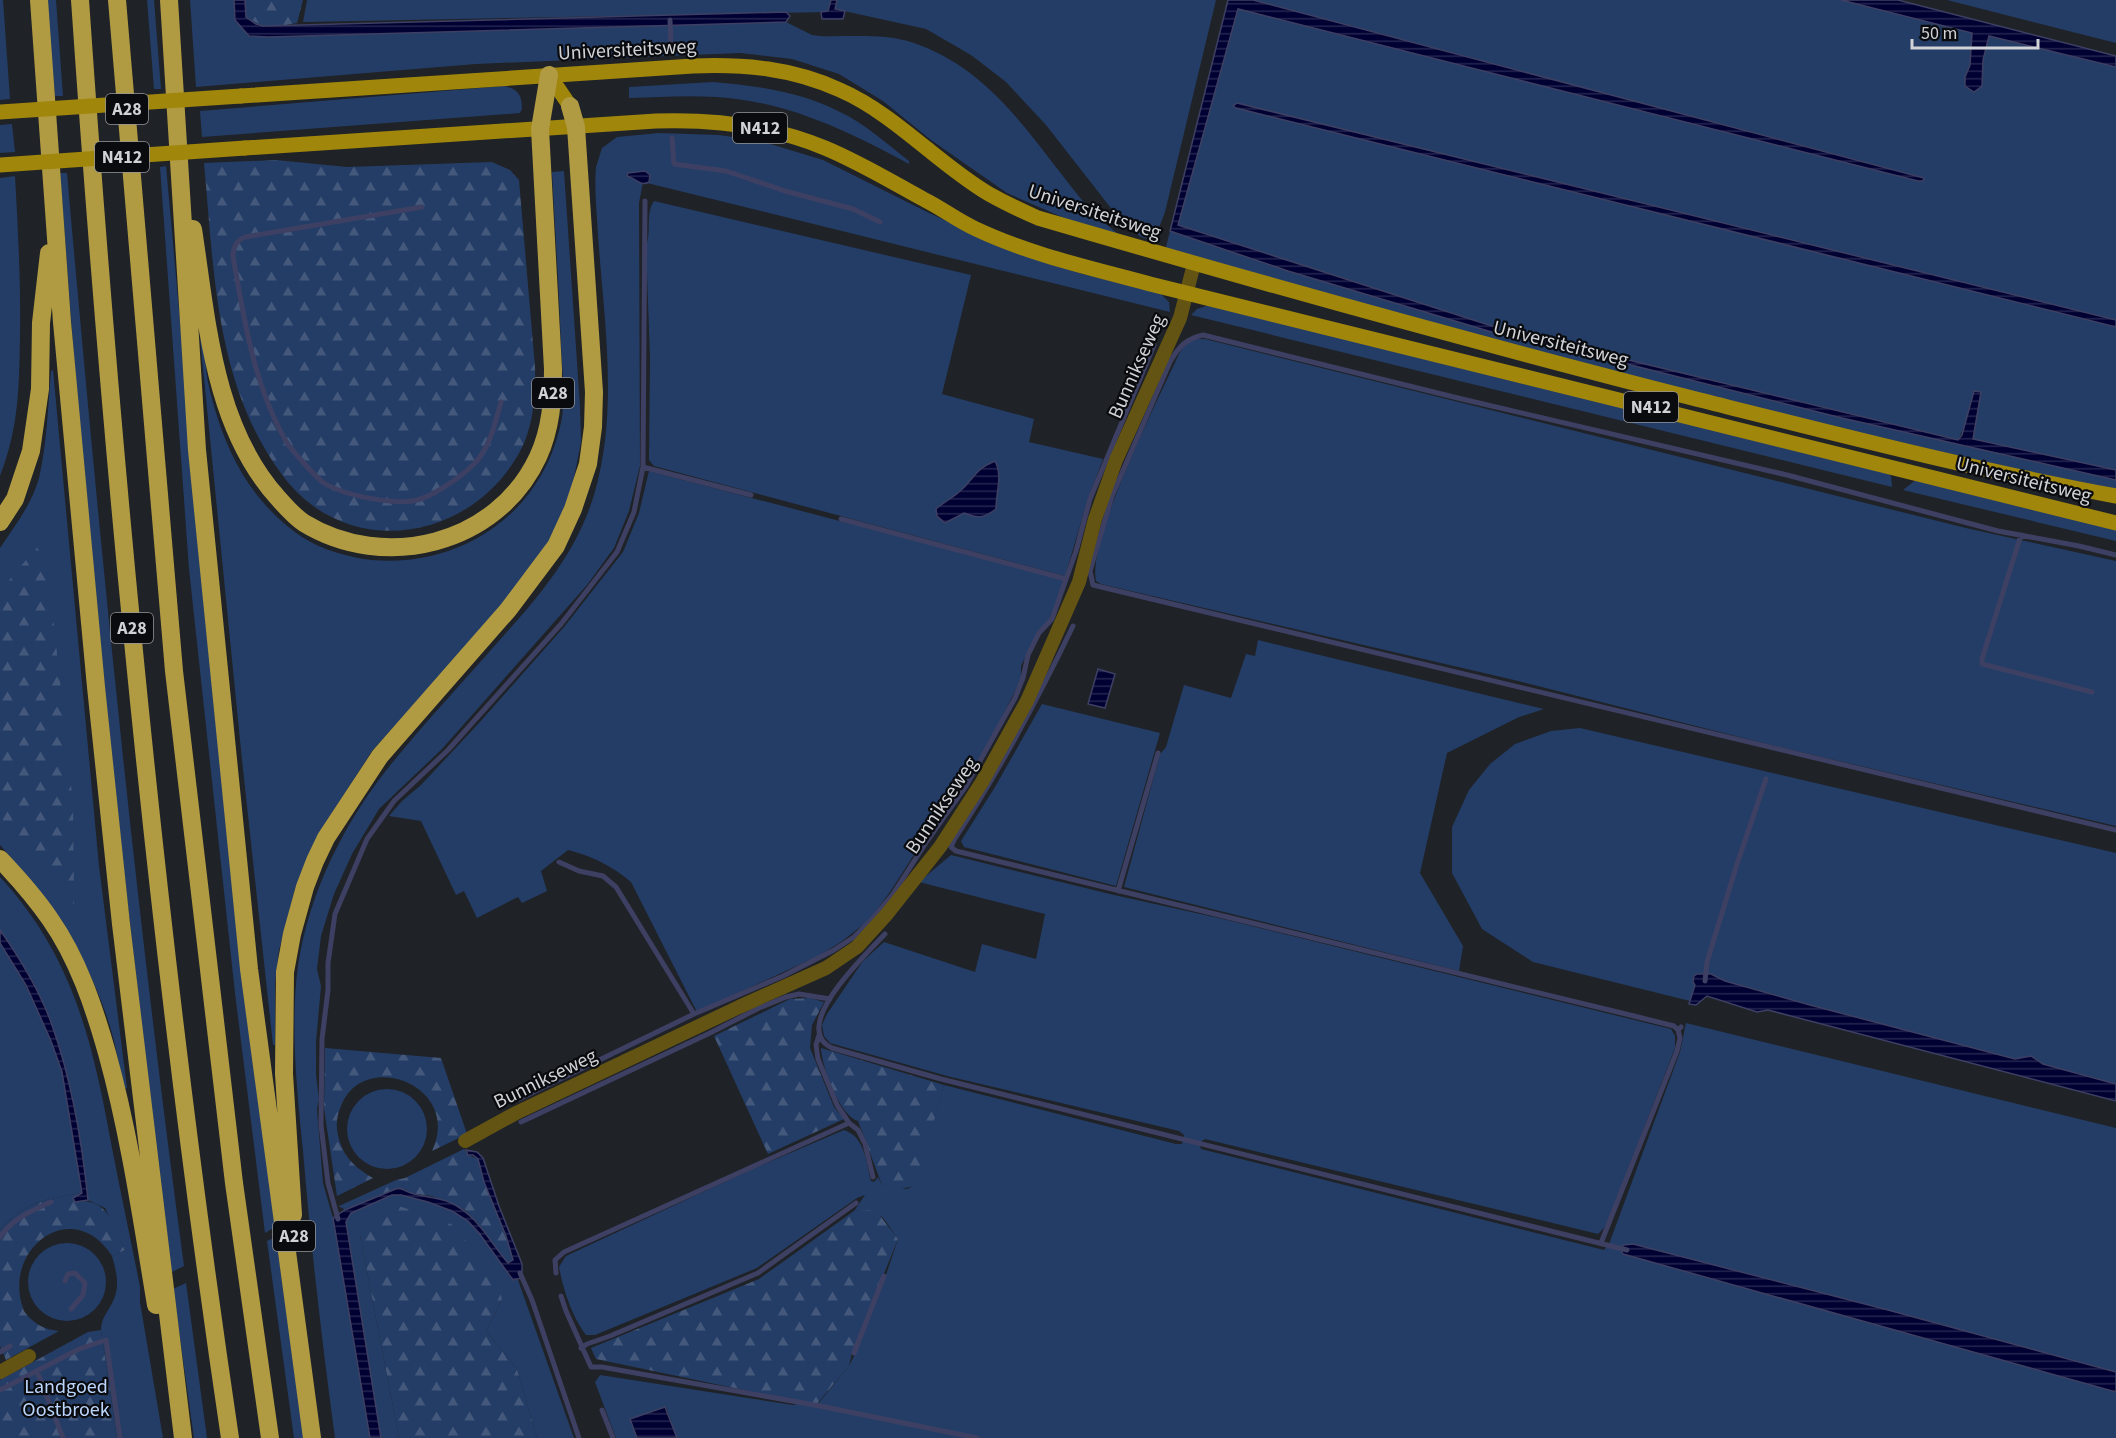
<svg xmlns="http://www.w3.org/2000/svg" width="2116" height="1438" font-family="'Source Sans 3',sans-serif">
<style>
.green{fill:#243d66}
.forest{fill:url(#forest-firs)}
.water{fill:url(#water-rules);stroke:#3e4063;stroke-width:1.5}
.lines{fill:none;stroke-linecap:round;stroke-linejoin:round}
.stream{stroke:#3e4063;stroke-width:5}
.street{stroke:#635413;stroke-width:14}
.primary{stroke:#a0860b;stroke-width:15}
.highway{stroke:#b19b42;stroke-width:18}
.primary-bridge{stroke:#a0860b;stroke-width:15}
.labels{text-anchor:middle;stroke-width:4.5;stroke-linejoin:round;paint-order:stroke}
.shield{fill:#0a0b0e;stroke:#95969a;stroke-width:1.5}
.shield-label{font-size:18px;font-weight:bold;fill:#d0d2d6}
.street-label{font-size:20px;fill:#d0d2d6;stroke:#0a0b0e}
.park-label{font-size:20px;fill:#bbd5fc;stroke:#0a0b0e}
</style>
<defs>
<pattern id="forest-firs" width="22" height="20" patternUnits="userSpaceOnUse" patternTransform="scale(1.5)"><rect width="22" height="20" fill="#243d66"/><path d="M5 1l3.5 6h-7zM16 11l3.5 6h-7z" fill="#43587b"/></pattern>
<pattern id="water-rules" width="6" height="5" patternUnits="userSpaceOnUse" patternTransform="scale(1.5)"><rect width="6" height="5" fill="#000132"/><path d="M0 2.5h6" fill="none" stroke="#24254f"/></pattern>
</defs>
<rect width="100%" height="100%" fill="#1f2227"/>
<path class="green" d="M0 0H3L10 99 0 100Z
M46 0H56L63 96H55Z
M147 0H154L161 89H154Z
M190 0H242V9L302 36 786 22 812 35 820 36C849 37 883 33 911 42 996 70 1034 144 1088 207 1096 217 1109 226 1118 234L1080 225 1007 193 931 140 883 101 839 74 792 59 740 53 476 64 196 87Z
M307 0H831L828 12 303 22Z
M837 0H1216L1165 212 1154 241 1141 237 1121 221 1046 125 1006 82 971 55 926 29 835 9Z
M1253 0H1841L1972 33 1970 65 1965 77V86L1974 92 1982 86 1983 60 1989 36 2116 67V470L1973 439 1980 393 1958 440 1509 331 1842 418 2116 480V493L1680 392 1168 250 1166 247 1170 231 1288 271 1495 328 1177 225 1238 9 1923 181 1921 177Z
M1947 0H2116V43Z
M713 82C757 86 798 91 838 111 864 123 886 143 909 161V164C848 131 786 101 716 97 687 95 658 97 629 98V87Z
M504 86C518 89 522 95 522 109L520 113 202 137 200 111Z
M12 124 15 152 0 153V125Z
M659 133 719 135 760 141 823 160 929 213 987 239 1083 274 1159 292 1169 302 1170 312 643 182 639 203 640 466 629 511 614 548 587 585 442 749 379 809 352 854 334 894 321 936 317 969 321 986 316 1042V1075L319 1099 317 1109 323 1183 333 1218 370 1438H335C322 1342 311 1247 303 1151 297 1093 290 1023 298 966 309 890 348 815 397 757 429 718 464 681 497 643 538 598 576 554 594 495 619 411 604 321 598 235 597 213 594 190 596 167L602 148 617 137Z
M166 166 214 696 275 1227 265 1233 235 993 189 569 160 167Z
M564 171 580 406 581 442 573 483 564 509 547 547 501 608 372 751 323 827 295 889 279 950 275 983V1045H273L242 760 200 338C206 350 205 368 208 382 215 415 226 446 243 475 258 499 279 522 302 537 322 550 348 557 371 560 458 568 537 517 559 431 567 404 562 372 561 345 559 287 555 230 552 172Z
M60 173H67C99 538 135 903 184 1266L170 1273 111 758 75 371Z
M15 176C18 230 21 283 20 337 19 388 19 427 0 476V178Z
M654 201 971 275 942 394 1034 419 1029 442 1103 459 1088 499 1065 576 654 466 649 460 650 358 646 246C652 231 645 214 654 201Z
M1212 304 1884 470 1891 476 1892 487 1191 315 1197 309Z
M1195 339H1205L1966 528 2116 561V826L1771 745 1514 680 1101 584 1096 581C1087 539 1159 398 1179 354L1185 344Z
M53 370 99 866 127 1088 124 1089C119 1065 115 1040 107 1017 84 949 47 898 0 845V548C14 527 32 504 39 478 47 444 48 406 51 371Z
M649 471 1065 580 1049 620 1038 631 1021 666V679L996 729 965 783 917 850 890 892 869 920 841 942 818 956 697 1012 631 882C612 866 592 856 568 850L541 871 547 891 522 903 518 897 477 918 464 891 456 895 421 821 389 816 402 801 421 785 479 723 564 627 623 552 639 513Z
M1917 479 2116 528V541L1903 490Z
M1258 640 1544 709 1519 717 1447 753 1420 873 1463 946 1459 971 1124 887 1160 754 1166 747 1184 685 1231 698 1246 654 1255 656Z
M1042 704 1160 733 1116 886 964 847 961 841 995 787Z
M1580 728 2116 853V1084L2043 1064 2031 1056 2015 1059 1810 1005 1725 981 1711 974 1695 985 1690 1001 1533 962 1482 929 1452 873V827L1469 790 1490 764 1515 744 1551 731Z
M951 855 1114 895 1223 919 1671 1029 1675 1036V1048L1606 1226 1598 1234 1205 1139 1199 1143 1201 1149 1604 1250 1609 1244 1680 1052 1686 1023 2116 1128V1372L1888 1310 1633 1244 1623 1254 2116 1392V1438H677L666 1407 630 1419 637 1438H616L595 1382 600 1375 793 1405 804 1403 817 1405 849 1366 855 1354 885 1278 898 1239C882 1217 883 1209 854 1211L865 1195 857 1198 757 1268 595 1335H586C572 1317 563 1289 559 1267L566 1256 750 1170 844 1130C865 1137 866 1161 871 1181L874 1182 878 1177 882 1185 907 1189 915 1185 944 1085 1176 1144H1182L1184 1135 1179 1131 947 1076 830 1043 824 1036 822 1025 827 1014 863 961 884 942 975 972 982 944 1036 959 1045 914 919 882Z
M0 877C74 957 93 1044 112 1148 121 1194 131 1241 140 1287V1302L163 1438H117L101 1330C101 1317 109 1311 114 1299 120 1285 116 1270 112 1256L125 1250 105 1208 88 1200 68 1082 53 1027 30 977 0 930Z
M0 943C25 983 49 1025 62 1071 73 1110 77 1153 82 1193 44 1200 28 1200 0 1230Z
M347 1129a40 40 0 1 1 80 0a40 40 0 1 1-80 0Z
M392 1195C416 1195 449 1205 467 1220 481 1231 494 1250 503 1265 505 1268 507 1274 510 1277 513 1280 514 1280 518 1280L574 1438H537L517 1369 486 1331 502 1300 360 1235 399 1438H381L346 1222 351 1213Z
M276 1237 304 1438H294L267 1241Z
M28 1282a39 39 0 1 1 78 0a39 39 0 1 1-78 0Z
M186 1283 207 1438H194L173 1289Z"/>
<path class="forest" d="M242 0H303L297 23 269 28 247 18Z
M276 160 347 167 492 162 510 170 519 180 535 367C536 396 533 430 518 455 467 543 346 560 283 476 215 386 214 270 204 163Z
M37 547 48 569 73 803 74 904 0 817V591Z
M810 998 824 1002 812 1025 810 1048 834 1107 844 1119 768 1154 714 1036 790 999Z
M325 1048 441 1058 467 1134 432 1151C463 1085 363 1048 341 1106 338 1113 336 1121 337 1129 340 1153 352 1166 373 1178L337 1196 324 1108Z
M821 1048 944 1085 916 1185C904 1190 894 1189 882 1185L858 1121C839 1115 822 1067 821 1048Z
M464 1149 468 1155 478 1159C487 1193 503 1225 513 1260L508 1263 477 1222 465 1210 432 1196 410 1193 405 1189 391 1191 345 1210 339 1206 396 1180 405 1178Z
M82 1193 75 1202C108 1196 113 1225 125 1250L112 1256C72 1194 0 1250 24 1311 32 1323 45 1330 59 1331L6 1360 0 1346V1230C28 1200 44 1200 82 1193Z
M399 1206 451 1224 497 1276 502 1300 486 1331 517 1369 537 1438H399L360 1235 379 1217Z
M872 1210 878 1213 898 1239 852 1353 849 1366 816 1405 596 1359 591 1348 759 1279 854 1211Z
M101 1330 117 1438H0V1380L88 1332Z"/>
<path class="water" d="M234 0H245L246 17 256 24 263 26 786 12 790 16 786 22 268 37 249 36 235 20Z
M831 0H837L835 9 845 11 843 19H822L821 12 828 11Z
M1228 0H1253L1924 178 1923 181H1918L1238 9 1178 225 1495 327V333L1288 271 1170 231Z
M1841 0H1898L2116 56V67L1989 36 1983 60 1982 86 1974 92 1965 86V77L1970 65 1972 33Z
M1237 103 2116 320V327L1236 108 1233 106Z
M645 171 650 175 649 182C640 187 636 178 627 176L628 173Z
M1509 331 1958 440 1962 435 1974 391 1981 392 1973 439 2116 470V480L1842 418 1508 334Z
M995 461C1003 477 996 491 996 509 984 518 978 519 964 513L945 523 937 516 936 509C943 503 952 498 959 492 975 479 973 470 995 461Z
M1098 669 1115 674 1105 708 1088 704Z
M0 930C21 960 41 992 53 1028 72 1082 82 1142 88 1200L75 1202 73 1198 82 1193 62 1072 51 1041 26 985 0 943Z
M1697 974H1711L1725 981 1810 1005 2015 1059 2031 1056 2043 1064 2116 1084V1101L1768 1010 1757 1012 1707 996 1696 1005 1689 1004 1695 985 1693 982 1694 976Z
M466 1150 477 1152 483 1158 499 1206 522 1264V1278L513 1280 479 1233 468 1221 452 1211 428 1202 401 1195H392L351 1213 346 1222 381 1438H370L333 1218 345 1210 398 1188C404 1189 407 1192 411 1193 424 1197 436 1197 449 1202 477 1214 489 1241 508 1263L513 1260 506 1236 484 1182 478 1159 473 1155H468Z
M1633 1244 1888 1310 2116 1372V1392L1623 1254 1620 1248 1624 1245Z
M665 1407 677 1438H637L630 1419Z"/>
<g class="lines">
<path class="stream" d="M670 20 671 48
M672 138 674 164 726 171 785 191 853 209 880 222
M422 207 245 237C236 241 234 246 233 256 244 320 254 386 287 443 292 450 316 478 324 483 343 495 389 504 412 501 430 499 461 477 474 464 490 448 495 423 501 402
M643 467 751 495
M841 519 1066 579
M2021 535 1982 659V664L2092 692
M2116 555 2079 546 1998 531 1787 475 1462 399 1203 335C1186 339 1179 346 1170 362L1112 496 1090 571 1093 585 2116 830
M1073 626C1037 701 1000 770 954 840L951 847 956 851 1634 1016 1674 1026 1678 1030
M1118 891 1158 753
M885 934C867 953 788 1027 832 1048L941 1079 1627 1250
M1705 981 1707 962 1737 864 1766 779
M694 1014 783 976 834 950 854 937 872 919 893 894 927 841 966 786 1015 698 1023 678 1028 655 1039 633 1052 619 1076 551 1090 499 1154 345
M819 1035 816 1045 818 1059 837 1105 849 1123 858 1130 865 1144 873 1177
M519 1099 694 1014 616 887 603 876 579 871 559 862
M521 1122 710 1033 759 1008 786 997 799 994 830 999
M338 1219 328 1183 321 1125 322 1039 328 990V963L335 914 367 839 394 801 448 750 561 624 617 552 634 512 643 467 645 201
M0 1237C12 1219 31 1211 51 1202
M1601 1243 1677 1051 1680 1038 1678 1030 1681 1027
M520 1273 532 1300 579 1438
M556 1273 555 1260 564 1252 849 1123
M65 1281 68 1274 75 1273 85 1283 83 1295 71 1309
M561 1296 566 1311 591 1367H602L820 1406 977 1438
M581 1348 587 1344 610 1336 758 1273 856 1203
M0 1352 10 1346
M854 1353 884 1276
M37 1371 63 1438
M0 1390 79 1349 106 1340 120 1438
M602 1410 613 1438"/>
<path class="street" d="M465 1141 516 1113 739 1007 826 968 857 947 887 914 940 847 982 782 1027 701 1079 582 1095 519 1116 460 1180 318 1194 264
M0 1372 29 1356"/>
<path class="primary" d="M549 75 570 106
M241 96 693 66C745 64 792 68 840 90 895 114 938 164 989 194 1005 203 1022 211 1038 218 1257 282 1476 343 1696 399 1836 434 1975 470 2116 496
M245 148 656 121C714 119 770 125 825 148 859 162 892 182 925 200 943 209 958 221 976 229 1031 255 1091 268 1150 284L2116 523"/>
<path class="highway" d="M39 0 62 322 96 687 121 924 183 1438
M80 0C113 481 159 961 230 1438
M117 0 174 671 234 1183 270 1438
M169 0 197 450 249 969 312 1438
M193 229C207 320 213 426 278 498 285 506 295 517 304 523 384 572 497 545 538 457 551 429 553 399 553 369L540 129 549 75
M0 522 15 499 31 451 40 389 41 323 49 253
M0 859C18 878 35 897 50 919 78 959 94 1007 107 1053 130 1136 142 1221 156 1305
M293 1215 284 1074 285 972 292 934 305 887 315 861 326 838 380 756 508 610 556 546 573 509 588 464 593 427 594 392 576 127 570 106"/>
<path class="primary-bridge" d="M0 112 241 96
M0 165 245 148"/>
</g>
<g class="labels">
<g class="shield">
<rect x="106" y="94" width="42" height="30" rx="4.5"/>
<rect x="733" y="113" width="54" height="30" rx="4.5"/>
<rect x="95" y="142" width="54" height="30" rx="4.5"/>
<rect x="532" y="378" width="42" height="30" rx="4.5"/>
<rect x="1624" y="392" width="54" height="30" rx="4.5"/>
<rect x="111" y="613" width="42" height="30" rx="4.5"/>
<rect x="273" y="1221" width="42" height="30" rx="4.5"/>
</g>
<g class="shield-label">
<text x="127" y="115">A28</text>
<text x="760" y="134">N412</text>
<text x="122" y="163">N412</text>
<text x="553" y="399">A28</text>
<text x="1651" y="413">N412</text>
<text x="132" y="634">A28</text>
<text x="294" y="1242">A28</text>
</g>
<g class="street-label">
<text transform="translate(627 49) rotate(-3)" y="7">Universiteitsweg</text>
<text transform="translate(1095 211) rotate(18)" y="7">Universiteitsweg</text>
<text transform="translate(1561 343) rotate(14)" y="7">Universiteitsweg</text>
<text transform="translate(1136 366) rotate(-66)" y="7">Bunnikseweg</text>
<text transform="translate(2024 479) rotate(14)" y="7">Universiteitsweg</text>
<text transform="translate(941 805) rotate(-56)" y="7">Bunnikseweg</text>
<text transform="translate(545 1078) rotate(-26)" y="7">Bunnikseweg</text>
</g>
<g class="park-label">
<text x="66" y="1393">Landgoed<tspan x="66" dy="23">Oostbroek</tspan></text>
</g>
</g>
<path d="M1912 39v9h126v-9" fill="none" stroke="#d0d2d6" stroke-width="3"/>
<text x="1921" y="39" font-size="18" fill="#d0d2d6" stroke="#0a0b0e" stroke-width="4.5" paint-order="stroke">50 m</text>
</svg>
